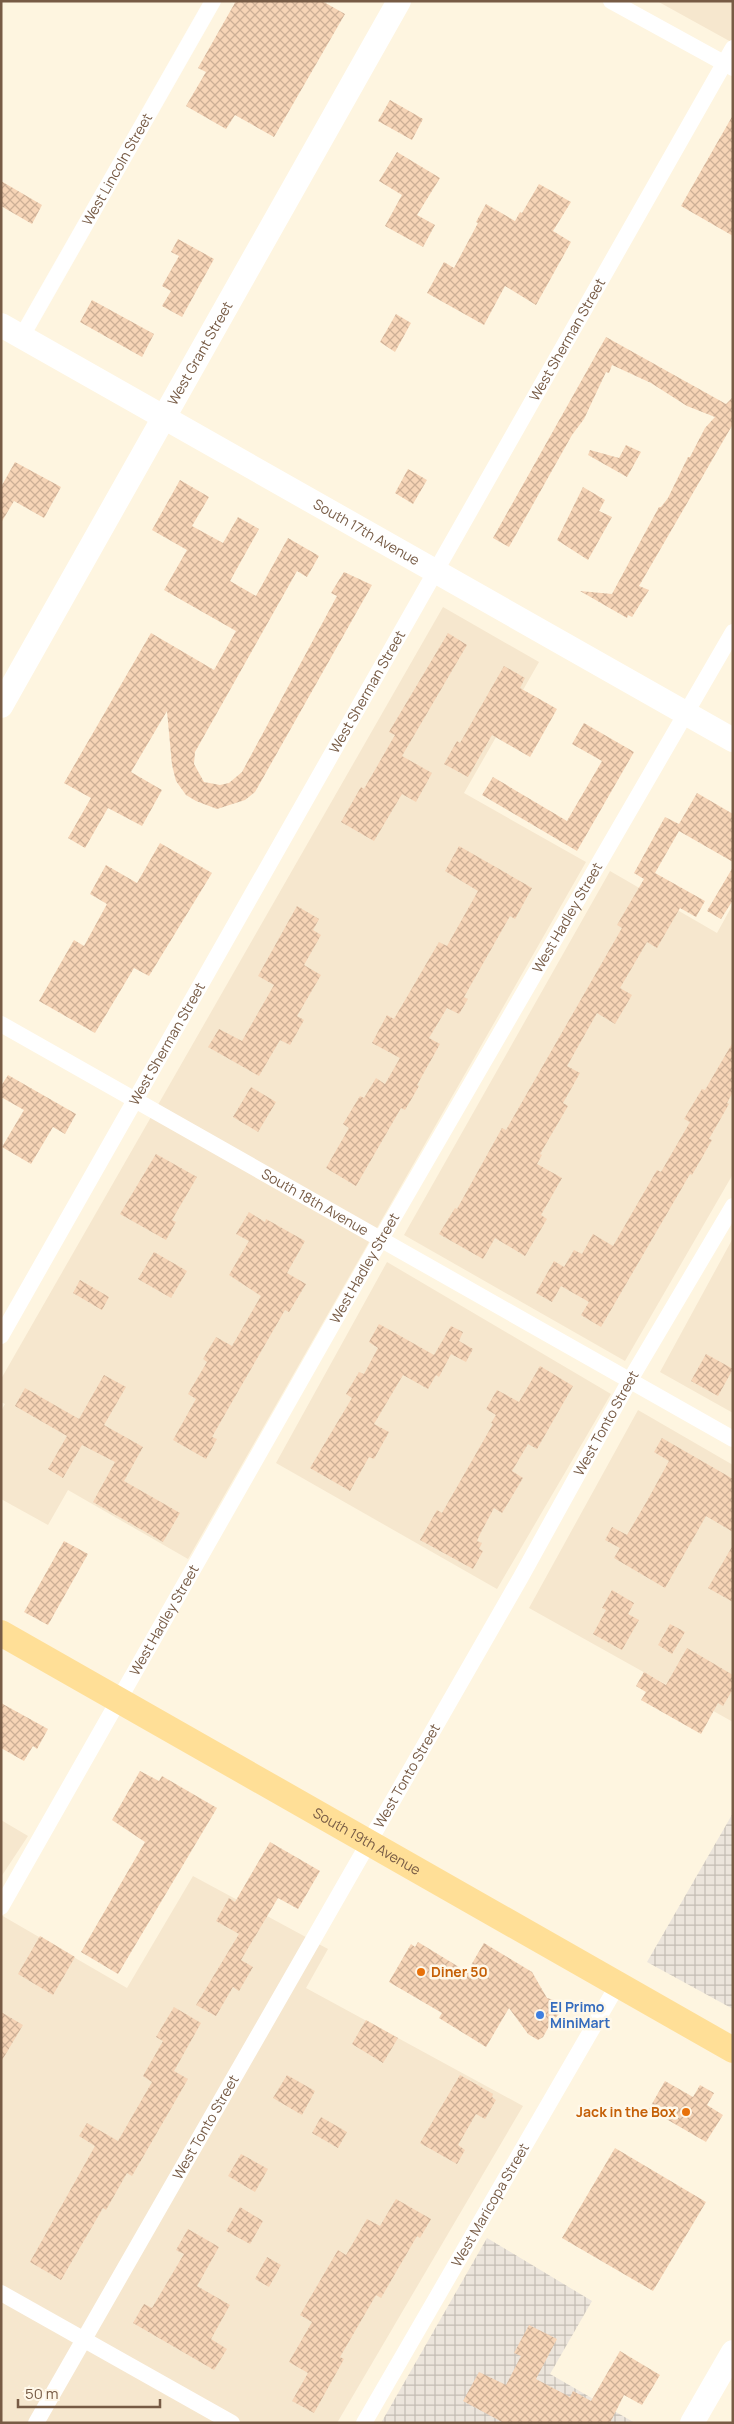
<svg xmlns="http://www.w3.org/2000/svg" width="734" height="2424" font-family="Manrope,sans-serif">
<style>
.residential{fill:#f6e7ce}
.industrial{fill:url(#industrial-grid)}
.building{fill:url(#building-cross-hatch)}
.lines{fill:none;stroke-linecap:round;stroke-linejoin:round}
.street{stroke:#fff;stroke-width:16}
.secondary{stroke:#fff;stroke-width:24}
.primary{stroke:#ffdf97;stroke-width:26}
.food-dot{fill:#e8710a;stroke:#fff8e9;stroke-width:2}
.shop-dot{fill:#3f7fe0;stroke:#fff8e9;stroke-width:2}
.labels{text-anchor:middle;stroke-width:5;stroke-linejoin:round;paint-order:stroke}
.street-label{font-size:14px;fill:#775b45;stroke:#fff8e9}
.food-label{font-size:14px;font-weight:bold;fill:#c56008;stroke:#fff8e9;text-anchor:start}
.shop-label{font-size:14px;font-weight:bold;fill:#366cbe;stroke:#fff8e9;text-anchor:start}
</style>
<defs>
<pattern id="industrial-grid" width="8" height="8" patternUnits="userSpaceOnUse" patternTransform="scale(1.25)"><rect width="8" height="8" fill="#ece5dc"/><path d="M0 4h8M4 0v8" fill="none" stroke="#c4bdb4"/></pattern>
<pattern id="building-cross-hatch" width="8" height="8" patternUnits="userSpaceOnUse" patternTransform="scale(1.25)"><rect width="8" height="8" fill="#f6d4b6"/><path d="M0 0l8 8M0 8l8-8" fill="none" stroke="#ccaf96"/></pattern>
</defs>
<rect width="100%" height="100%" fill="#fef5e0"/>
<path class="residential" d="M657 1H733V43Z
M443 607 539 662 464 793 586 862 188 1559 68 1490 48 1525 1 1499V1411L5 1404 1 1402V1379Z
M610 871 717 933 733 904V1174L625 1361 404 1235Z
M733 1238V1413L660 1372Z
M387 1262 611 1394 497 1589 276 1463Z
M638 1410 733 1465V1722L529 1608Z
M1 1820 28 1836 1 1877Z
M193 1876 328 1949 306 1988 523 2106 337 2423H1V1915L127 1988Z"/>
<path class="industrial" d="M733 1813V2009L647 1962Z
M487 2238 592 2301 550 2374 635 2423H381Z"/>
<path class="building" d="M236 1H322L345 14 274 137 235 115 226 129 186 106 206 72 198 68Z
M390 100 423 119 412 140 378 121Z
M733 115V236L681 206Z
M397 152 440 178 417 215 435 225 423 247 385 226 402 195 379 181Z
M1 181 42 205 32 224 1 206Z
M539 184 571 202 553 231 571 242 536 305 505 286 484 325 427 293 444 262 454 268 478 223 476 222 486 204 515 221 520 212 522 213Z
M178 239 214 259 182 317 162 306 171 291 162 286 179 256 171 252Z
M92 300 154 334 142 357 80 322Z
M396 314 411 323 395 352 380 342Z
M606 337 726 404 733 397V424L639 586 649 590 632 617 628 615 627 618 580 591 612 594 659 507H661L668 498 688 457H690L705 428 715 417 687 406 651 383 612 365 609 373 606 372 584 419 572 435 509 547 493 538Z
M626 445 641 452 627 477 588 455 590 450 619 458Z
M15 462 61 487 44 518 14 501 1 523V487Z
M408 469 427 480 413 504 395 493Z
M180 480 209 497 192 526 223 543 238 517 259 529 230 581 256 596 288 538 319 556 307 577 297 571 195 752 194 764 204 782 220 785 229 783 242 772 337 596 331 593 344 572 372 585 255 792 245 800 217 809 196 801 186 795 176 781 172 765 167 711 131 772 162 790 142 826 108 808 85 848 68 838 91 798 64 783 151 633 214 670 236 631 164 590 187 550 152 530Z
M583 487 605 500 599 511 612 517 588 560 557 540Z
M448 633 467 645 402 756 432 773 416 802 402 794 374 841 341 822 361 787 364 789 395 735 389 732Z
M504 666 525 678 520 688 557 709 530 757 492 735 468 777 444 764 457 741 460 743Z
M584 723 634 752 577 851 482 795 493 777 567 821 602 761 572 744Z
M697 793 733 814V862L679 831 655 873 705 901 696 917 680 908 657 948 647 942 620 988 632 995 615 1024 597 1013 567 1066 580 1073 563 1103 568 1106 540 1154 542 1155 537 1164 562 1178 541 1215 547 1219 525 1256 495 1238 483 1259 439 1234 455 1208 457 1209 502 1128 506 1130 622 928 617 925 644 879 634 873 665 817 679 824Z
M160 843 212 873 149 976 134 968 95 1033 39 1001 74 940 84 946 107 904 90 894 106 865 137 883Z
M459 846 532 888 515 919 510 916 464 997 468 999 459 1014 447 1008 429 1038 440 1044 417 1085 419 1086 405 1110 401 1108 356 1186 326 1168 349 1128 343 1124 360 1096 364 1098 376 1078 385 1084 400 1058 372 1043 387 1015 394 1019 439 942 447 946 478 891 445 871Z
M733 867V900L721 919 707 911Z
M297 906 319 919 313 930 321 935 304 965 321 975 297 1016 304 1020 290 1045 280 1040 259 1076 208 1047 219 1029 242 1041 274 985 258 976Z
M733 1042V1092L727 1103 729 1104 709 1139 712 1140 692 1175 690 1174 601 1327 581 1315 589 1302 561 1286 552 1302 536 1293 554 1261 564 1267 574 1250 582 1254 593 1234 613 1246 657 1170 661 1172 690 1122 684 1119 702 1089 705 1090Z
M8 1075 76 1114 65 1134 53 1127 31 1164 2 1147 24 1110 1 1097V1086Z
M251 1087 276 1102 258 1132 233 1117Z
M156 1154 197 1177 172 1220 176 1222 166 1240 120 1214Z
M249 1212 265 1222 266 1219 305 1241 287 1273 306 1284 289 1312 285 1310 236 1395 212 1437 217 1439 206 1459 173 1440 196 1399 188 1394 207 1362 203 1359 216 1337 232 1346 261 1296 229 1275 249 1241 236 1234Z
M154 1252 187 1271 171 1298 138 1279Z
M80 1280 109 1297 102 1310 73 1293Z
M379 1324 434 1355 451 1326 463 1332 459 1341 473 1349 466 1362 451 1354 439 1377 436 1375 428 1389 403 1375 374 1424 389 1432 374 1459 369 1457 350 1491 310 1468 352 1398 346 1394 359 1372 364 1374 378 1348 369 1342Z
M706 1354 733 1369 718 1396 691 1381Z
M540 1366 573 1386 537 1449 528 1444 512 1471 523 1478 502 1513 494 1508 480 1534 477 1541 482 1543 479 1549 483 1551 473 1569 420 1540 437 1510 442 1513 493 1424 491 1423 496 1415 486 1409 497 1390 519 1402Z
M104 1375 126 1387 104 1425 143 1447 124 1481 180 1513 163 1542 93 1502 115 1462 82 1445 63 1478 48 1469 67 1436 15 1406 25 1388 79 1419Z
M662 1438 733 1479V1532L706 1516 665 1588 614 1558 620 1548 605 1540 612 1527 627 1535 647 1501 669 1461 654 1452Z
M64 1541 88 1554 48 1625 24 1612Z
M733 1545V1602L708 1588Z
M612 1590 634 1603 628 1614 639 1620 622 1650 593 1634 606 1610 602 1608Z
M670 1624 685 1632 672 1654 658 1645Z
M687 1648 733 1675V1689L723 1706 718 1703 701 1734 641 1700 646 1692 636 1686 644 1672 666 1685Z
M1 1703 48 1729 37 1749 33 1746 24 1761 1 1748Z
M140 1771 159 1781 162 1776 217 1808 118 1974 81 1952 145 1842 112 1820Z
M270 1842 320 1871 298 1909 278 1898 241 1960 253 1967 239 1991 233 1987 216 2016 196 2005 239 1934 216 1921 229 1898 235 1902Z
M40 1936 75 1957 53 1995 18 1974Z
M418 1942 467 1972 484 1943 532 1972 547 1998 554 2000 558 2004 559 2014 552 2021 543 2037 538 2040 528 2034 509 2008 486 2047 439 2018 442 2013 389 1982 411 1944 415 1947Z
M174 2007 201 2023 174 2071 188 2079 132 2176 127 2173 106 2210 103 2208 61 2280 30 2262 95 2146 79 2136 87 2123 118 2141 152 2082 143 2076 163 2041 156 2037Z
M1 2012 23 2025 1 2062Z
M366 2020 398 2038 383 2063 352 2044Z
M287 2075 315 2091 302 2115 273 2098Z
M460 2075 493 2094 492 2097 496 2100 485 2119 476 2114 458 2145 465 2150 457 2164 420 2143Z
M665 2081 693 2097 700 2085 714 2093 707 2105 723 2115 706 2142 649 2109Z
M321 2117 347 2132 338 2148 312 2133Z
M615 2148 706 2202 653 2291 562 2238Z
M241 2154 268 2169 255 2192 228 2176Z
M396 2199 431 2219 420 2238 417 2236 381 2298 376 2295 340 2357 344 2359 314 2413 292 2401 308 2373 289 2362 312 2322 300 2315 338 2250 346 2255 367 2219 380 2226Z
M240 2207 263 2221 250 2244 226 2231Z
M188 2229 219 2247 197 2286 230 2305 211 2339 227 2349 214 2370 133 2323 144 2304 152 2308 184 2254 176 2250Z
M267 2257 281 2265 269 2287 255 2279Z
M529 2325 557 2339 536 2379 570 2397 573 2391 591 2401 620 2351 660 2375 642 2405 624 2395 610 2423H504L463 2401 479 2372 506 2385 521 2356 514 2353Z"/>
<g class="lines">
<g class="street">
<path d="M611 1 733 68"/>
<path id="s1" d="M22 336 213 1"/>
<path id="s2" d="M1 1024 733 1439"/>
<path id="s3" d="M1 1336 733 48"/>
<path id="s4" d="M1 1907 381 1239 733 632"/>
<path d="M1 2293 232 2423"/>
<path id="s5" d="M36 2423 521 1577 630 1380 733 1206"/>
<path id="s6" d="M364 2423 617 1986"/>
</g>
<g class="secondary">
<path id="s7" d="M1 325 733 740"/>
<path id="s8" d="M1 706 399 1"/>
<path d="M692 2423 733 2352"/>
</g>
<path class="primary" id="s9" d="M1 1633 733 2050"/>
</g>
<g class="food-dot">
<circle cx="421" cy="1972" r="5"/>
<circle cx="686" cy="2112" r="5"/>
</g>
<circle class="shop-dot" cx="540" cy="2015" r="5"/>
<g class="labels">
<g class="street-label">
<text dy="5" stroke="none"><textPath href="#s1" startOffset="192">West Lincoln Street</textPath></text>
<text dy="5" stroke="none"><textPath href="#s3" startOffset="1146">West Sherman Street</textPath></text>
<text dy="5" stroke="none"><textPath href="#s8" startOffset="405">West Grant Street</textPath></text>
<text dy="5" stroke="none"><textPath href="#s7" startOffset="420">South 17th Avenue</textPath></text>
<text dy="5" stroke="none"><textPath href="#s3" startOffset="741">West Sherman Street</textPath></text>
<text dy="5" stroke="none"><textPath href="#s4" startOffset="1140">West Hadley Street</textPath></text>
<text dy="5" stroke="none"><textPath href="#s3" startOffset="336">West Sherman Street</textPath></text>
<text dy="5" stroke="none"><textPath href="#s2" startOffset="361">South 18th Avenue</textPath></text>
<text dy="5" stroke="none"><textPath href="#s4" startOffset="735">West Hadley Street</textPath></text>
<text dy="5" stroke="none"><textPath href="#s5" startOffset="1151">West Tonto Street</textPath></text>
<text dy="5" stroke="none"><textPath href="#s4" startOffset="330">West Hadley Street</textPath></text>
<text dy="5" stroke="none"><textPath href="#s5" startOffset="746">West Tonto Street</textPath></text>
<text dy="5" stroke="none"><textPath href="#s9" startOffset="421">South 19th Avenue</textPath></text>
<text dy="5" stroke="none"><textPath href="#s5" startOffset="341">West Tonto Street</textPath></text>
<text dy="5" stroke="none"><textPath href="#s6" startOffset="252">West Maricopa Street</textPath></text>
</g>
<g class="food-label">
<text x="431" y="1977">Diner 50</text>
<text x="676" y="2117" text-anchor="end">Jack in the Box</text>
</g>
<g class="shop-label">
<text x="550" y="2012">El Primo<tspan x="550" dy="16">MiniMart</tspan></text>
</g>
</g>
<rect width="734" height="2424" fill="none" stroke="#775b45" stroke-width="5"/>
<path d="M18 2399v8h142v-8" fill="none" stroke="#775b45" stroke-width="2.5"/>
<text x="25" y="2399" font-size="15" fill="#775b45" stroke="#fff8e9" stroke-width="4" paint-order="stroke">50 m</text>
</svg>
